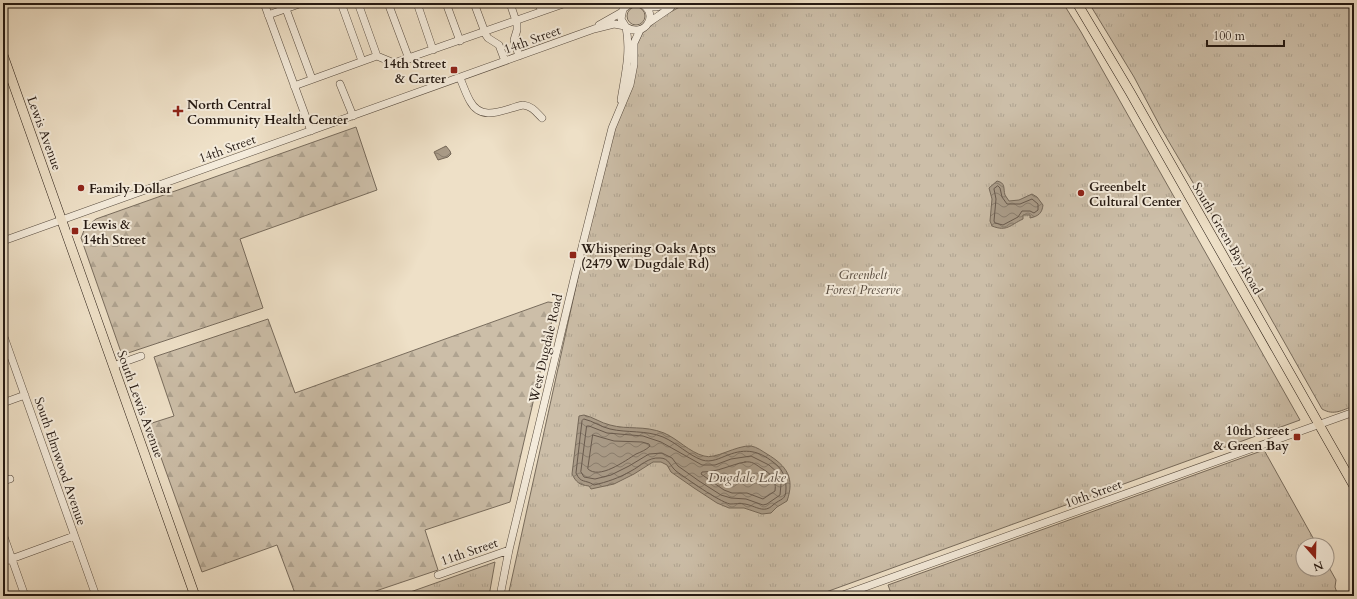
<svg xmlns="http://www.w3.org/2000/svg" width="1357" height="599" font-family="Cardo,serif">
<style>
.grass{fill:#ccbea8;stroke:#786c5d}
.forest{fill:url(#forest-firs);stroke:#786c5d}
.park{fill:url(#park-tufts);stroke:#786c5d}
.water{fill:url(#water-waves);stroke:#756859}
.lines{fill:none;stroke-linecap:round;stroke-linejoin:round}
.shore{stroke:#685a4e;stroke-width:1}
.minor-casing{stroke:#574b3f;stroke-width:8}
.major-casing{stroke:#251912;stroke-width:10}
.minor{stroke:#f4ebdb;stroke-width:7}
.major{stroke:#eee0c7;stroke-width:9}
.poi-dot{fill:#8f2418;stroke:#f4ebdb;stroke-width:1.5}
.labels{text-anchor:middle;stroke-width:4;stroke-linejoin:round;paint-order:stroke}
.street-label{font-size:13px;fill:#251912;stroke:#f4ebdb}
.poi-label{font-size:13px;font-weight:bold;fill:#251912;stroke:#f4ebdb;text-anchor:start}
.park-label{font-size:13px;font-style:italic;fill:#574b3f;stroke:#f4ebdb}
.water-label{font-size:14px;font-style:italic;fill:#5a4d42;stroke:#f4ebdb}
</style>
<defs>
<pattern id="forest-firs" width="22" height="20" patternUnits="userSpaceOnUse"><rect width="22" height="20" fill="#ccbea8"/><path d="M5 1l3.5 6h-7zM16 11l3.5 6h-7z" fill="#afa390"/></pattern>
<pattern id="park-tufts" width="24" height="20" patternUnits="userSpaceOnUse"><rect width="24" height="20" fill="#ccbea8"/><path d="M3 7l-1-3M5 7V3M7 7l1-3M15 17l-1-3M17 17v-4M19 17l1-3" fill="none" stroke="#afa390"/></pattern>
<pattern id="water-waves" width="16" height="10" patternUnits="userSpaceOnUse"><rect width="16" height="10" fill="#aa9c89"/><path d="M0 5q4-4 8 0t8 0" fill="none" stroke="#8a7e6f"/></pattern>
</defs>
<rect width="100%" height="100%" fill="#eee0c7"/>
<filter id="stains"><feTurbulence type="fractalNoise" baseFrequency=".005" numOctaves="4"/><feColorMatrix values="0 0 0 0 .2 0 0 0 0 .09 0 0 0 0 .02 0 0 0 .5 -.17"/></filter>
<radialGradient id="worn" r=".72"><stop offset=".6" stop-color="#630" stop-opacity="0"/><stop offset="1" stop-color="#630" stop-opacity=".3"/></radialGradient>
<path class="grass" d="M627 16a9 9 0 1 1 18 0a9 9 0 1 1-18 0Z"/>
<path class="forest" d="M356 127 377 190 240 239 263 308 122 355 81 238 85 228 96 219Z
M548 302 556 303 510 502 425 530 438 570 361 596H296L277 545 202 572 149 424 174 416 154 357 268 319 295 393Z"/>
<path class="park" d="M687 3H1063L1081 32 1300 420 815 596H508L604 159 637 44 643 32 663 16Z
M1089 3H1354V406C1342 410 1334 416 1322 409L1225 237 1162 130 1134 77Z
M1264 450 1317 545H1303V569H1327V564L1336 580 1335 587 1338 596H892L888 585Z
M495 562 489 596H399Z"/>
<path class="water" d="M446 146 450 151 451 154 448 157 438 160 434 152Z
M997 181C1006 183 1003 188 1005 195 1006 197 1008 199 1009 201L1019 200 1032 194 1037 197 1043 205C1042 213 1039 216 1030 218V215H1023V219C1010 225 1007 232 992 226L990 221 992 199 989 188Z
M584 415C593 417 601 423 610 425 628 430 644 425 664 433 678 439 689 452 704 456 715 460 736 445 751 446 757 447 762 451 767 454 787 466 795 478 787 501L777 507 771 513 762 514 744 508H729L717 503 694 488 671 472 667 465 661 462H653L634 474 614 484 591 489 589 486C579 485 576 482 572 474L579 416Z"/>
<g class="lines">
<path class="shore" d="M998 186 1000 188 1002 197 1007 204H1020L1032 199 1038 204V210L1034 213 1030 211H1022L1018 217 1003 225 995 223 994 221 996 199 994 189Z
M584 419C593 421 601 427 610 429 627 433 646 430 663 437 677 443 688 455 702 460 711 463 720 458 728 455 746 448 759 451 773 462 782 468 786 477 786 488 786 501 781 498 773 505 764 514 756 506 745 504 740 503 735 504 730 504 718 501 687 479 676 471 670 466 669 458 660 458 648 457 641 466 631 471 619 478 607 482 594 485 585 479 581 484 576 473L582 421Z
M587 426H589L607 433 643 436 661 442 702 465H715L731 459 751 456 769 465 778 473 781 484 780 495 767 504 763 505 746 499 731 498 721 495 699 481 678 466 672 458 662 453 649 454 629 466 611 475 595 479 584 477 581 472Z
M593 435 614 441 642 442 649 444 650 446C646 450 641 452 636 454 625 461 599 480 588 469Z
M745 462C752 461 755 464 761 468 770 473 777 479 775 491L763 499 747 493H732L724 490 701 474 702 472C719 472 729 465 745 462Z"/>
<defs>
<path id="minor" d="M264 3 311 131
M341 3 362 61
M358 3 377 56 394 63 566 3
M388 3 409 59
M417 3 433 50
M446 3 460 41
M474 3 486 35 488 38 499 45 505 61
M510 3 517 24V30L514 40 519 56
M538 3 542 11
M631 3 623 9 621 19 626 27C645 39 661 13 640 3
M646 7H657L670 3
M286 9 312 79
M268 15 302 3
M648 23 670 8 674 3
M599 25 622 12
M460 78C463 85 466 94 470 101 482 123 504 109 523 105 532 106 536 112 542 118
M340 84 353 116
M294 86 377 56
M621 100C625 75 631 52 626 27
M3 241 594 29 614 24 625 26
M3 334 96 596
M113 366 141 356
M3 403 25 395
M3 481 10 479
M3 534 25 596
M3 562 74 536
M438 575 509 550
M500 596 509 550 575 275 612 128 630 85 634 64V43L640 30
M840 596 1354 412"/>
<path id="major" d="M1077 3 1130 92 1354 486
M3 55 195 596"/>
</defs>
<use href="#minor" class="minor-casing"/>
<use href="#major" class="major-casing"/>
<use href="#minor" class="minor"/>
<use href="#major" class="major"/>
</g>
<g class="poi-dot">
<rect x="450" y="66" width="8" height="8" rx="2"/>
<path d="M176 105h4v4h4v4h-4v4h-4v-4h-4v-4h4z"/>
<circle cx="81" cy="188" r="4"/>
<circle cx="1081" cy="193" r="4"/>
<rect x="71" y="227" width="8" height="8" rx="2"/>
<rect x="569" y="251" width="8" height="8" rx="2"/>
<rect x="1293" y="433" width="8" height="8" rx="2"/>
</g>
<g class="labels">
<g class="street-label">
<text transform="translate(532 39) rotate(-20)" y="5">14th Street</text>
<text transform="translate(45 133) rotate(70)" y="5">Lewis Avenue</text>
<text transform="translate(227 148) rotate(-20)" y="5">14th Street</text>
<text transform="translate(1228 238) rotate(60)" y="5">South Green Bay Road</text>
<text transform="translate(545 348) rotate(-77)" y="5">West Dugdale Road</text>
<text transform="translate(141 404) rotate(70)" y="5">South Lewis Avenue</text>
<text transform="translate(61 461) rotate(71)" y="5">South Elmwood Avenue</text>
<text transform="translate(1093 493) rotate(-20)" y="5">10th Street</text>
<text transform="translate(469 551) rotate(-19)" y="5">11th Street</text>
</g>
<g class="poi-label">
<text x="446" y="68" text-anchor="end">14th Street<tspan x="446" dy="15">&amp; Carter</tspan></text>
<text x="187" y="109">North Central<tspan x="187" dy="15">Community Health Center</tspan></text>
<text x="1089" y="191">Greenbelt<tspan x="1089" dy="15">Cultural Center</tspan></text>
<text x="89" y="193">Family Dollar</text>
<text x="83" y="229">Lewis &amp;<tspan x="83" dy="15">14th Street</tspan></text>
<text x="581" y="253">Whispering Oaks Apts<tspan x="581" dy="15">(2479 W Dugdale Rd)</tspan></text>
<text x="1289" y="435" text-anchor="end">10th Street<tspan x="1289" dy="15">&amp; Green Bay</tspan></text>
</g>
<g class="park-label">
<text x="863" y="279">Greenbelt<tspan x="863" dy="15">Forest Preserve</tspan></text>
</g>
<g class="water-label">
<text x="747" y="482">Dugdale Lake</text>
</g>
</g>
<rect width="1357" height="599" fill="none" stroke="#eee0c7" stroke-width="16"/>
<rect x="4" y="4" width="1349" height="591" fill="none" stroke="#251912" stroke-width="2"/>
<rect x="8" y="8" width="1341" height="583" fill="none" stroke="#251912"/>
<g transform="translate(1315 557) rotate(160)"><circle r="19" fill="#f4ebdb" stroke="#a1978b"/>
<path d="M0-3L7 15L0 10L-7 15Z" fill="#8f2418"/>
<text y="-6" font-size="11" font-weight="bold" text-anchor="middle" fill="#251912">N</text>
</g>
<path d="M1207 40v6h77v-6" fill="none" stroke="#251912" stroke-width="2"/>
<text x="1213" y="40" font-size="12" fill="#251912" stroke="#f4ebdb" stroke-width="3" paint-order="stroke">100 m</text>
<rect width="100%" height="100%" filter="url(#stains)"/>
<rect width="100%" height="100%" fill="url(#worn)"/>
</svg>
